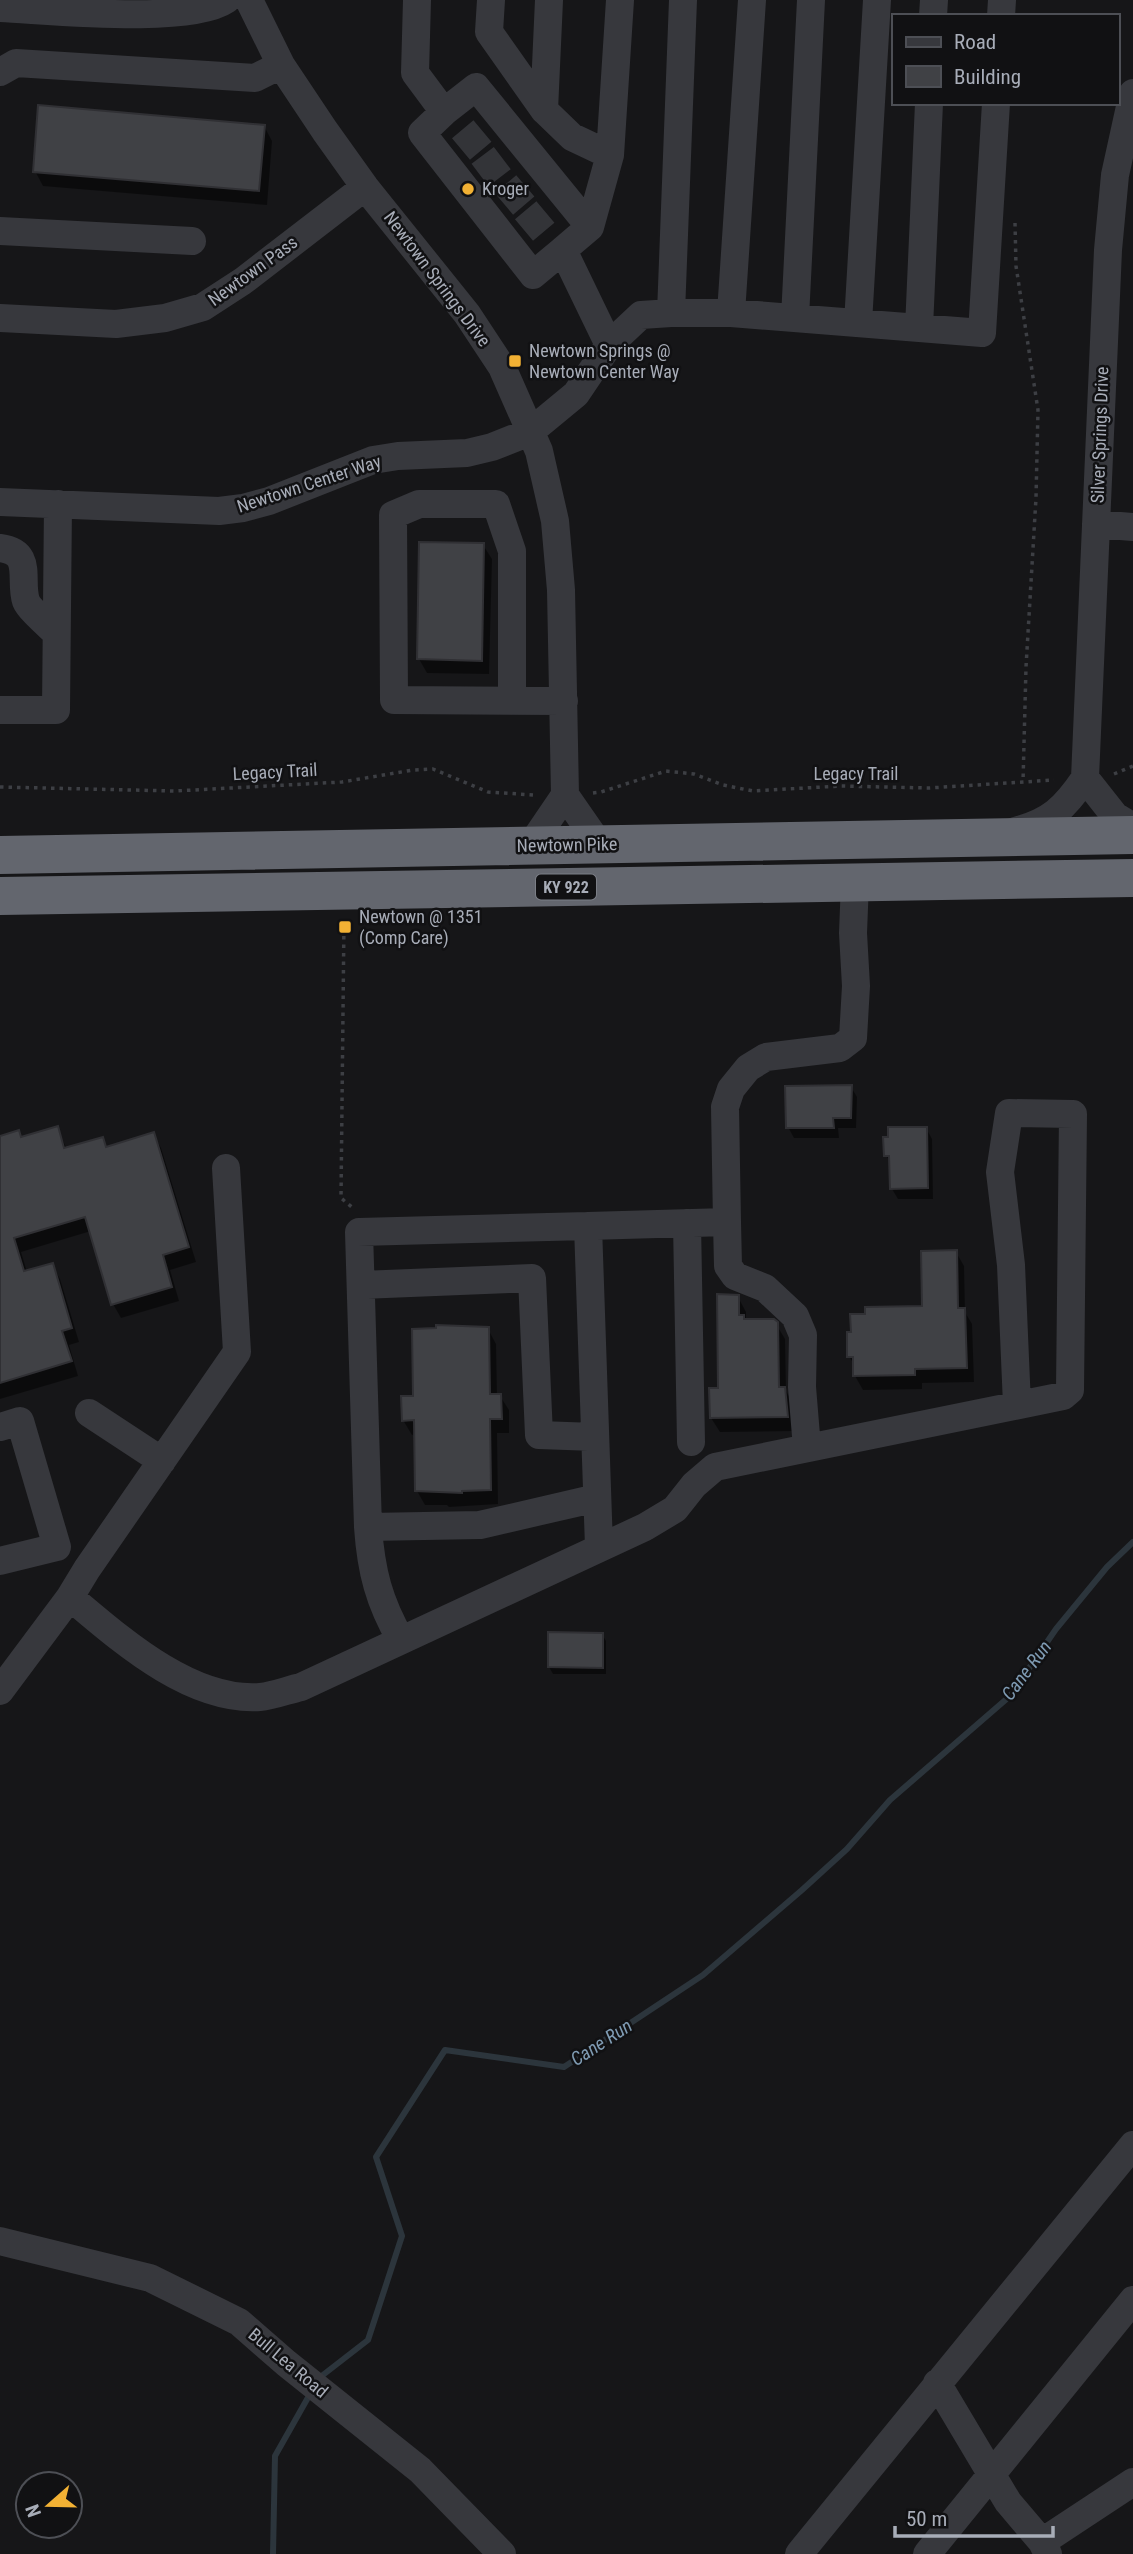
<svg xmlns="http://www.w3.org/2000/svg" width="1133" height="2554" font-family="'Roboto Condensed',sans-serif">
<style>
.shadow{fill:#0007}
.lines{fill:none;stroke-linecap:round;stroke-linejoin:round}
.stream{stroke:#2c353c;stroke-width:6}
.building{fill:#404145;stroke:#303034;stroke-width:2}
.minor-tunnel{stroke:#333438;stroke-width:28;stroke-dasharray:28 14;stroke-linecap:butt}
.path{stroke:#3d3f44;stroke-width:3.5;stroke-dasharray:3.5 5;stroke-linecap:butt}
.minor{stroke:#37383d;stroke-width:28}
.highway{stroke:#63666e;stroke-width:38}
.poi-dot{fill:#f2b134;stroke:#111113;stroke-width:2.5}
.labels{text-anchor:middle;stroke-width:5;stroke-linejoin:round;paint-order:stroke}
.shield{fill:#111113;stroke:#7b7e86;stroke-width:2}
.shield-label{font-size:16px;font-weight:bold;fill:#a8adb8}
.poi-label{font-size:18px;fill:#a8adb8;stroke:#111113;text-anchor:start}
.street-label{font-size:18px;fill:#a8adb8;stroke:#111113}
.water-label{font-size:19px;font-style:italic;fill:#7f9bb3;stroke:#111113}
</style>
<rect width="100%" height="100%" fill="#161618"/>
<path class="shadow" d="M264 126 272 141 267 205 43 186 35 171Z
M483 545 492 559 489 674 427 673 419 659Z
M851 1087 857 1097 856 1128H838L839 1138H794L788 1127Z
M926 1128 932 1139 933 1199H898L892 1189 891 1164 886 1155Z
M57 1129 67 1149 102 1139 107 1148 153 1134 161 1148 196 1262 170 1270 179 1301 121 1318 113 1304 91 1231 21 1252 27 1272 52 1265 60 1279 79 1342 69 1345 78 1376 0 1399V1138L22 1139Z
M956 1252 964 1266 965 1312 972 1324 974 1382 922 1383V1389L863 1390 855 1376V1366L849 1356 924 1308Z
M738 1297 746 1312V1321L776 1324 785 1339 786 1391 793 1403 795 1431 720 1432 711 1418 720 1390Z
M488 1329 496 1344 497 1396H500L509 1410V1433H497L498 1504 449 1507 447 1505H425L417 1491 416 1434 412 1435 403 1420 415 1397Z
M602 1634 606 1641V1674H553L549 1667Z"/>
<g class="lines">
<path class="stream" d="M319 2378 368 2340 402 2236 376 2157 445 2050 564 2067 703 1975 802 1890 847 1849 890 1800 1010 1696 1056 1629 1107 1567 1133 1542
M273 2554 275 2456 310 2394"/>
</g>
<path class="building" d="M38 105 265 125 259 191 33 172Z
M419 542 484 543 482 661 417 659Z
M852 1085 851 1118H833L834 1128H786L785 1086Z
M58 1126 64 1148 103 1137 106 1147 154 1132 189 1247 163 1255 172 1287 111 1305 85 1217 14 1238 24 1271 53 1263 72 1328 62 1331 72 1361 0 1383V1136L19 1130 21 1137Z
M888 1127H927L928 1188 890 1189 889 1156H884L883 1137H888Z
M957 1250 958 1308H965L967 1368 915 1369V1375L853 1376V1357H847V1332H851L850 1314H865V1307L922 1306 921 1251Z
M717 1294 739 1295V1315H744V1319H774L778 1322 779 1387H785L788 1417 710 1418 709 1388H718Z
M436 1325 489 1327 490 1394H501L502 1419H490L491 1490 462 1491V1493L415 1491 414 1420 402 1421 401 1396H413L412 1329 436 1328Z
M548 1632 603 1633V1668L548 1667Z"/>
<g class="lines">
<path class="minor-tunnel" d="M461 149 492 123
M480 175 513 150
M504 204 538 175
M524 230 556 203"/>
<path class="path" d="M1015 223 1016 266 1038 410 1036 498 1026 667 1023 782
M1114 774 1133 766
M0 787 175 791 342 782 413 770 433 769 488 792 534 795
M593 793 601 792 666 771 694 774 723 785 753 791 840 786 929 788 1054 780
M344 919 341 1198 354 1209"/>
<path class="minor" d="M249 0 281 65 325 131 365 187 467 314 502 367 539 451 555 521 561 590 565 795 531 845
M417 0 415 73 444 112
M491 0 489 32 544 110 572 137 610 155 590 227
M0 8C48 10 189 25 226 0
M933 16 934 0
M1001 16 1002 0
M0 72 16 63 255 78 281 65
M544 110 549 0
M610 155 620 0
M0 231 192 241
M671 313 683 0
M731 313 752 0
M0 318 116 324 165 318 203 307 243 281 365 187
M795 318 811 0
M858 323 877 0
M919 328 929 103
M609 345 641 315 671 313H731L982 333 996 103
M0 502 219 511 243 508 269 501 373 460 398 456 467 453 492 447 530 432 576 394 609 345 563 250 533 275 422 133 444 112 476 87 590 227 563 250
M1096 524 1133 527
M0 548C34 552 19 580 26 601 29 609 49 626 56 633
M512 701V551L496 504H419L393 515 394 700 564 701
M0 710H56L58 504
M1085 778 1115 816 1133 827
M565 795 599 844
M1015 831C1050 822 1064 809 1085 778L1108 250 1115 175 1133 93
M727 1222 728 1266 735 1276 765 1288 795 1316 803 1335 802 1387 807 1448
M687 1223 691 1442
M588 1226 727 1222 725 1107 731 1089 748 1068 766 1057 840 1048 853 1038 856 986 853 933 855 882
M361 1285 532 1278 539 1435 595 1437
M89 1413 162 1461
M0 1427 20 1421 57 1547 0 1561
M368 1527 480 1525 597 1498
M70 1597 87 1569 237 1352 226 1168
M401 1640C379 1602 371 1571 368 1527L359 1232 588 1226 599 1547
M0 1691 70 1597C120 1639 190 1702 260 1697 273 1696 288 1690 301 1687L645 1527 675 1509 694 1485 715 1467 1063 1396 1070 1390 1073 1114 1009 1113 1000 1172 1011 1265 1017 1405
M0 2241 150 2278 239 2322 286 2363 420 2470 502 2554
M937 2383 1008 2502 1042 2542
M799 2554 1133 2145
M927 2554 1133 2300
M1048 2554 1042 2542 1133 2482"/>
<path class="highway" d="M0 855 1133 835
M0 896 1133 878"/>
</g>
<g class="poi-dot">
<circle cx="468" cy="189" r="7"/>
<rect x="508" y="354" width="14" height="14" rx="3.5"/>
<rect x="338" y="920" width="14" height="14" rx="3.5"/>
</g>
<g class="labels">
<rect class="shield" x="536" y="874.5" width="60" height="25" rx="5"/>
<g class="shield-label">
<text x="566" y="893">KY 922</text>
</g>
<g class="poi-label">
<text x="482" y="195">Kroger</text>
<text x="529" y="357">Newtown Springs @<tspan x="529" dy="21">Newtown Center Way</tspan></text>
<text x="359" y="923">Newtown @ 1351<tspan x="359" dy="21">(Comp Care)</tspan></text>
</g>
<g class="street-label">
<text transform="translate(253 271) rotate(-36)" y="6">Newtown Pass</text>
<text transform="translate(437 279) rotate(53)" y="6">Newtown Springs Drive</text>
<text transform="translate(1100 435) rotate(-88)" y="6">Silver Springs Drive</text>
<text transform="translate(309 484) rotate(-18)" y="6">Newtown Center Way</text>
<text transform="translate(275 772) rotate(-3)" y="6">Legacy Trail</text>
<text x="856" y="780">Legacy Trail</text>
<text transform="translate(567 845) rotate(-1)" y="6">Newtown Pike</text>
<text transform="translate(288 2363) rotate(40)" y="6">Bull Lea Road</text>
</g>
<g class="water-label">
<text transform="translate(1026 1670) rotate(-53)" y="7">Cane Run</text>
<text transform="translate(601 2042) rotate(-33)" y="7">Cane Run</text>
</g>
</g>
<rect x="892" y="14" width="228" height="91" fill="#111113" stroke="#4d4f55" stroke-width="2"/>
<rect x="906" y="37" width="35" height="10" fill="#37383d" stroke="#4d4f55" stroke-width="2"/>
<text x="954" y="49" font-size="21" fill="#a8adb8">Road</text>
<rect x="906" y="66" width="35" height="21" fill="#404145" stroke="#4d4f55" stroke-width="2"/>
<text x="954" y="84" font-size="21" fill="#a8adb8">Building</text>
<g transform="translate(49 2505) rotate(250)"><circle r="33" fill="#111113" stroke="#4d4f55" stroke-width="2"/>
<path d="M0-5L12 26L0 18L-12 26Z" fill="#f2b134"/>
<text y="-10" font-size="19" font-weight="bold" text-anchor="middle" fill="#a8adb8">N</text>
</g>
<path d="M895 2526v10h158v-10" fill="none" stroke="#a8adb8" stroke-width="3.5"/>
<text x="906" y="2526" font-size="21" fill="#a8adb8" stroke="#111113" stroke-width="5" paint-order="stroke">50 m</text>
</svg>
